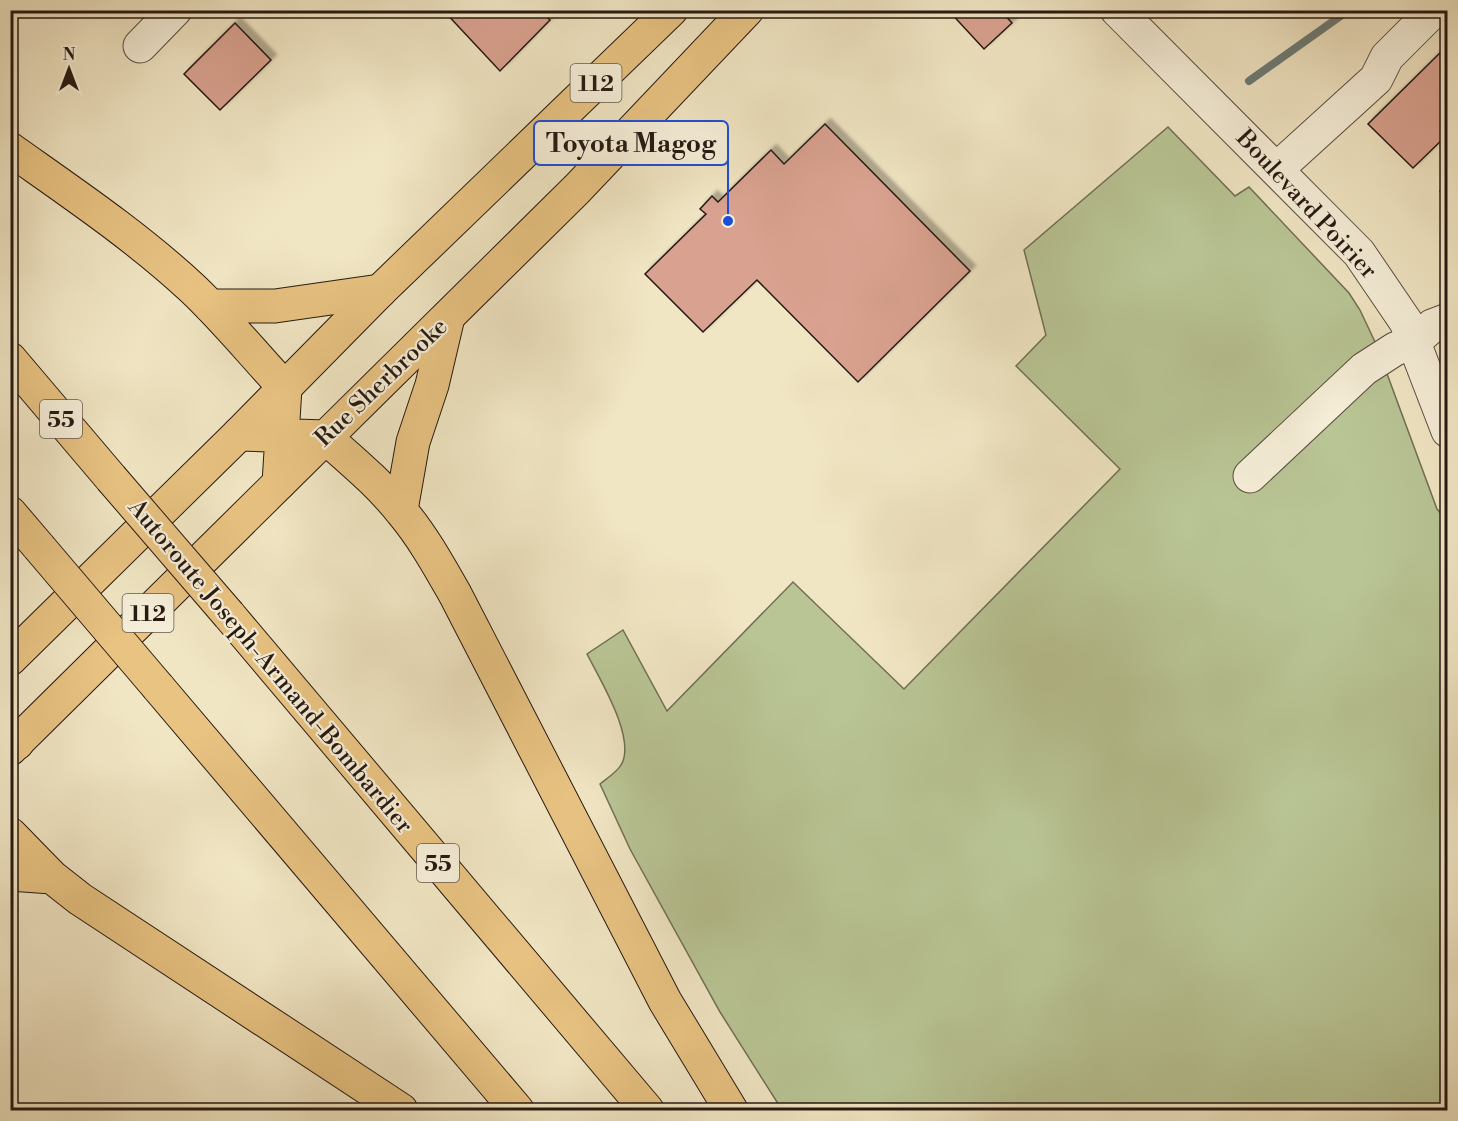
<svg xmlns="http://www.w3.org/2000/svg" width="1458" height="1121" font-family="'Libre Bodoni',serif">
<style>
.green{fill:#b9c595;stroke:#706f54;stroke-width:1.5}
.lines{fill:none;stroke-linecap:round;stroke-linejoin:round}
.stream{stroke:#6d7c77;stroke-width:8}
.building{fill:#d9a290;stroke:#261913;stroke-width:1.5;filter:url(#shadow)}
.minor-casing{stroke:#594c3f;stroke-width:35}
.major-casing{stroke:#261913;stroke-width:35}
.highway-casing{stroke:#261913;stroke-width:35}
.minor{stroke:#f6efd9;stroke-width:33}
.major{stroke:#e8c382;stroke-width:33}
.highway{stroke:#e8c382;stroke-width:33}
.highway-bridge-casing{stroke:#261913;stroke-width:35;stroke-linecap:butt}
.highway-bridge{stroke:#e8c382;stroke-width:33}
.labels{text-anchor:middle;stroke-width:4.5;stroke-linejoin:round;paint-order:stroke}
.shield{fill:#f6efd9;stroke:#64594e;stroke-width:1.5}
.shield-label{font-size:22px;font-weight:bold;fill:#261913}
.street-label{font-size:24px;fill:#261913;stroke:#f6efd9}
.leader{fill:none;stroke:#1d4ed8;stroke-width:2}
.callout-dot{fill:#1d4ed8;stroke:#f6efd9;stroke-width:2}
.callout{fill:#f6efd9;stroke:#1d4ed8;stroke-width:2}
.callout-label{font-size:26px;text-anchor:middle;font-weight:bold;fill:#261913}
</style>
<defs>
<filter id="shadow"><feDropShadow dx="5.5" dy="-5.5" stdDeviation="1.5" flood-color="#0004"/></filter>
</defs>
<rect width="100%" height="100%" fill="#f1e6c4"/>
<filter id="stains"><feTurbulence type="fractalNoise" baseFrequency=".00333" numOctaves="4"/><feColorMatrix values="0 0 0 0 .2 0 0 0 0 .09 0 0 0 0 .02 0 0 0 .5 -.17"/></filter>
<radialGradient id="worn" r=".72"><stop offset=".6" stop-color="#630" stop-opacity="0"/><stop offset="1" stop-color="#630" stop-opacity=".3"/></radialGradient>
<path class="green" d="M1168 127 1235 196 1249 187 1349 293 1360 310 1376 344 1437 509 1447 520V1110H782L720 1012 630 849 600 784C606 779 617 772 621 765 637 739 599 678 587 654L623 630 667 711 793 582 904 689 1120 469 1016 366 1046 335 1024 250Z"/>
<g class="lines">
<path class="stream" d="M1249 81 1349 10"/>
</g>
<path class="building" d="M443 10H540L550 20 500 71Z
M948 10H1000L1012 23 984 49Z
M235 23 271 60 220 110 184 74Z
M1448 45V134L1413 168 1368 124Z
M825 124 970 271 858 382 757 280 703 332 645 274 706 214 700 209 712 196 718 202 771 150 784 164Z
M1448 187V207L1440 191Z"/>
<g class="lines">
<defs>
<path id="minor" d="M1117 10 1359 253 1406 322 1448 431
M140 46 175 10
M1277 169 1376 79 1387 57 1434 10
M1250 476 1364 369 1395 349 1414 342 1432 326 1448 320"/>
<path id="major" d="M10 659 239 434 380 291 671 10
M10 749 577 189 747 10"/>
<path id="highway" d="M10 149C72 193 136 236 192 288 225 319 254 355 285 388L279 483
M210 306H275L380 291
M10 359 111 478
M239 434 325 437C352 461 380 484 402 512 423 537 439 566 455 594L665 1001 731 1110
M401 510 413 442 432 385 448 317
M10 513 39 547
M229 615 647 1110
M158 687 517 1110
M10 742 17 743
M10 834 52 877 80 899 401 1110
M10 874 52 877"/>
</defs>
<use href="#minor" class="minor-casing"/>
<use href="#major" class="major-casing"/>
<use href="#highway" class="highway-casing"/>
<use href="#minor" class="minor"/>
<use href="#major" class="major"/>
<use href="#highway" class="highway"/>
<defs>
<path id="highway-bridge" d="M111 478 229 615
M39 547 158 687"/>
</defs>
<use href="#highway-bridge" class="highway-bridge-casing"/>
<use href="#highway-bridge" class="highway-bridge"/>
</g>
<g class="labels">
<g class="shield">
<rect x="570.5" y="64" width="51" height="38" rx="4.5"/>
<rect x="40" y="400" width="42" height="38" rx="4.5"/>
<rect x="122.5" y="594" width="51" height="38" rx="4.5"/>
<rect x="417" y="844" width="42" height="38" rx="4.5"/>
</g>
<g class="shield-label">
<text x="596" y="91">112</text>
<text x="61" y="427">55</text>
<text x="148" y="621">112</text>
<text x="438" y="871">55</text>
</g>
<g class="street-label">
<text transform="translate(1307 204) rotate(47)" y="8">Boulevard Poirier</text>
<text transform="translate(381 382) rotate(-44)" y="8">Rue Sherbrooke</text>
<text transform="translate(271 666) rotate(50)" y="8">Autoroute Joseph-Armand-Bombardier</text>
</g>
</g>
<path class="leader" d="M728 221L728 143"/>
<circle class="callout-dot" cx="728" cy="221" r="6"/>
<rect class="callout" x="534" y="121" width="194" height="44" rx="6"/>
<g class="callout-label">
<text x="631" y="152">Toyota Magog</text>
</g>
<rect width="1458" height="1121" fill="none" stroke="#f1e6c4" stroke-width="36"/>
<rect x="12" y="12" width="1434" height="1097" fill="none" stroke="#261913" stroke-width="3"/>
<rect x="18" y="18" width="1422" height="1085" fill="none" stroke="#261913" stroke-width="1.5"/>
<g transform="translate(69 69)" stroke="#f6efd9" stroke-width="4.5" paint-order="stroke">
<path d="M0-4.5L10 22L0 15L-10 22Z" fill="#261913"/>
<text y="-9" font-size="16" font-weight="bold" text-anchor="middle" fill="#261913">N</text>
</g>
<rect width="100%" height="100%" filter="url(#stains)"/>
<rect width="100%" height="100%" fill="url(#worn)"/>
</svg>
